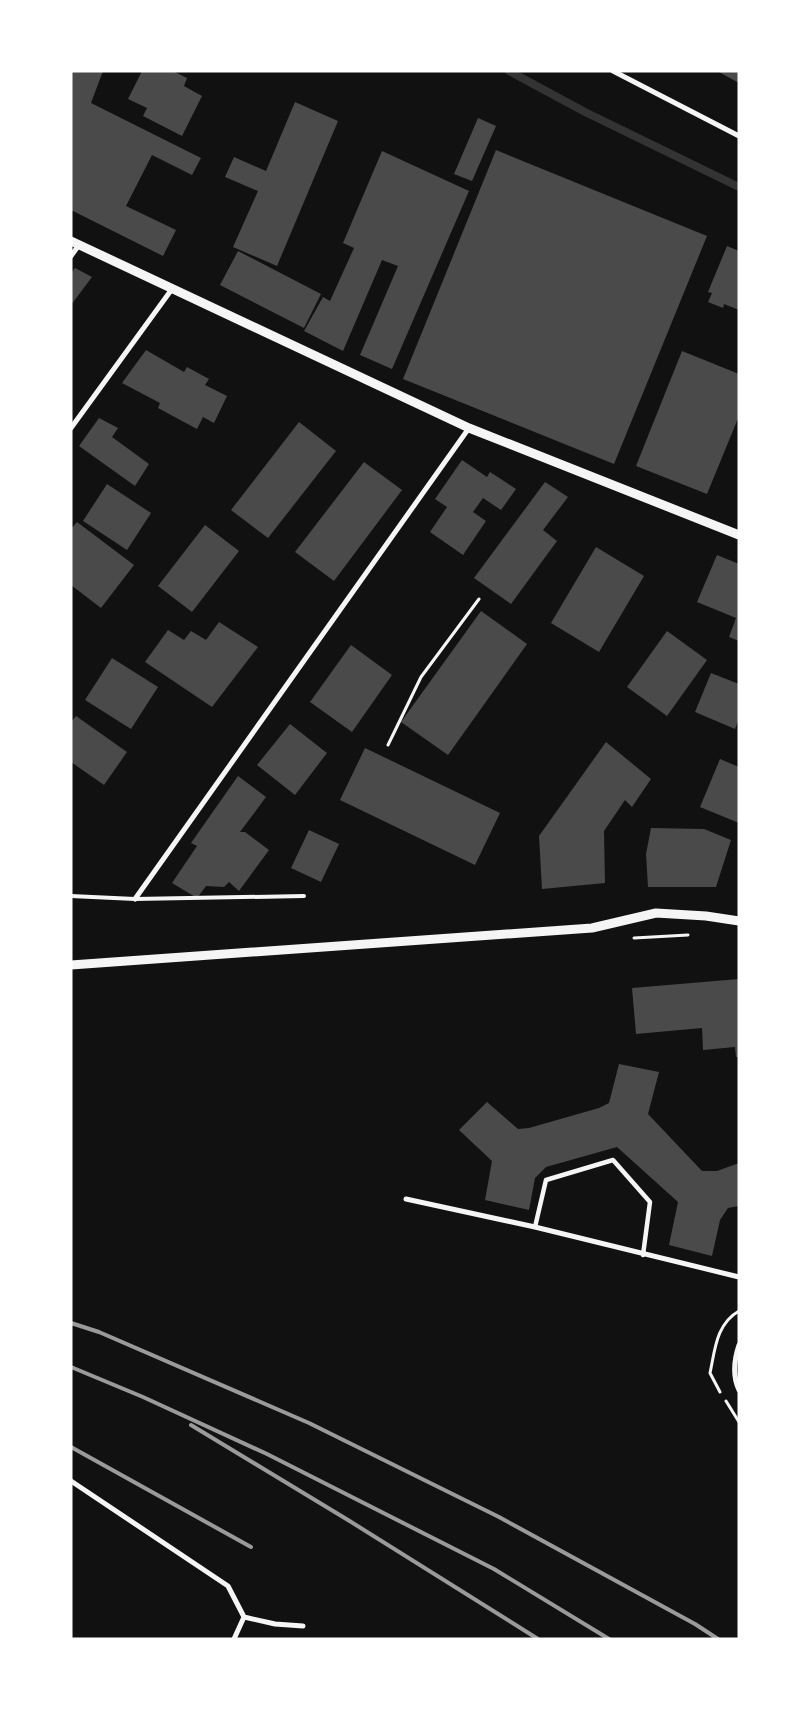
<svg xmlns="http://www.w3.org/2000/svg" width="810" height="1710" font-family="'Roboto Condensed',sans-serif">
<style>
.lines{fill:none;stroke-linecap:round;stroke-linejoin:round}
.stream{stroke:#333;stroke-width:8}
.building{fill:#4a4a4a}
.path{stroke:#f5f5f5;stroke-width:3}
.service{stroke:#f5f5f5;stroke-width:4}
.pedestrian{stroke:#f5f5f5;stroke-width:4.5}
.minor{stroke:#f5f5f5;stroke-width:5}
.tertiary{stroke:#f5f5f5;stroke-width:9}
.rail{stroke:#9a9a9a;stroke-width:4}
</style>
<rect width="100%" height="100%" fill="#111"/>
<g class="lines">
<path class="stream" d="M509 71 585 112 739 187"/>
</g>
<path class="building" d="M71 71H103L91 103 201 158 192 175 152 155 126 206 176 230 163 256 71 210Z
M142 71H173L187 78 184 86 202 96 182 136 143 116 147 108 128 99Z
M717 71H739V83Z
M295 102 338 121 277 266 233 247 258 191 225 177 234 157 266 171Z
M478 118 496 126 472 181 454 174Z
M496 150 707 236 614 464 403 379Z
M382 151 469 191 392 369 360 355 398 266 382 260 343 351 304 331 323 297 330 301 354 248 343 243Z
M727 246 739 251V310L724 304 723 308 708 302 712 293 708 292Z
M238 251 321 294 304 328 220 285Z
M75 268 92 277 71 305V273Z
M146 350 184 372 187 367 209 379 205 385 227 396 214 423 203 417 197 429 158 408 160 403 122 383Z
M682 351 739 374V416L707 494 636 466Z
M99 418 118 428 112 437 149 464 135 486 79 446Z
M299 422 336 451 268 538 231 510Z
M462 460 487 477 490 472 516 489 501 510 483 498 473 512 486 521 463 555 430 532 447 507 435 499Z
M364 462 402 490 334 581 295 552Z
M545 482 568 497 543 530 557 541 511 604 474 578Z
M107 484 151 513 127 550 83 521Z
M77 522 134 565 101 608 71 585V529Z
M205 525 239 551 192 612 158 586Z
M596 547 644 576 599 652 551 623Z
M717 555 739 564V641L729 637 736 618 697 602Z
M481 611 527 644 448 755 401 722Z
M219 622 258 647 212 707 145 662 168 630 184 640 191 631 206 640Z
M667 631 707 660 667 716 627 687Z
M351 645 392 675 352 732 310 702Z
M112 658 158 687 131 729 85 700Z
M711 673 739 684V718L735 729 695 712Z
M76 716 127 752 104 785 71 762V722Z
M290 724 327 753 295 795 257 765Z
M606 742 651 779 632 807 625 800 604 831 605 883 542 889 539 836Z
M365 748 500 813 475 865 340 800Z
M720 759 739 767V823L700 807Z
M238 776 266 797 240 832H245L269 850 239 891 229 882 224 887 206 886 197 898 172 883 197 846 191 843Z
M651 828 704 829 731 840 716 887H648L646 854Z
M309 830 339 844 321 882 291 868Z
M739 979V1057H736L735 1047 703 1050 702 1028 636 1034 632 988Z
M619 1064 659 1072 648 1114 702 1171H717L739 1163V1206L728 1208 720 1220 712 1256 669 1245 678 1202 617 1147 546 1167 535 1178 529 1210 485 1200 492 1161 459 1130 487 1102 518 1129 529 1128 599 1108 609 1103Z"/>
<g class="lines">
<path class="path" d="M388 745 421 677 479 599
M634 938 688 935
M720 1392 710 1373C715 1350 716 1324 739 1311
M726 1401 739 1422"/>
<path class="service" d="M71 896 135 899 304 896"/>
<path class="pedestrian" d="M535 1227 546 1180 613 1160 650 1202 643 1255"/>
<path class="minor" d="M613 71 739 136
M71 256 79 245
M71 428 172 289
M135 899 469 428
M406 1199 535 1227 739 1277
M739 1345C734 1360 732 1375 739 1390
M71 1481 228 1586 244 1617 234 1639
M244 1617 275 1624 303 1626"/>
<path class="tertiary" d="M71 241 469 428 739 535
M71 965 592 928 656 913 706 916 739 921"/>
<path class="rail" d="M71 1323 99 1332 309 1423 499 1517 695 1624 718 1639
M71 1367 143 1397 267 1454 494 1569 609 1639
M191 1425 348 1520 538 1639
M71 1447 251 1547"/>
</g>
<rect width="810" height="1710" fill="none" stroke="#ffffff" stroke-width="145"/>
</svg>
